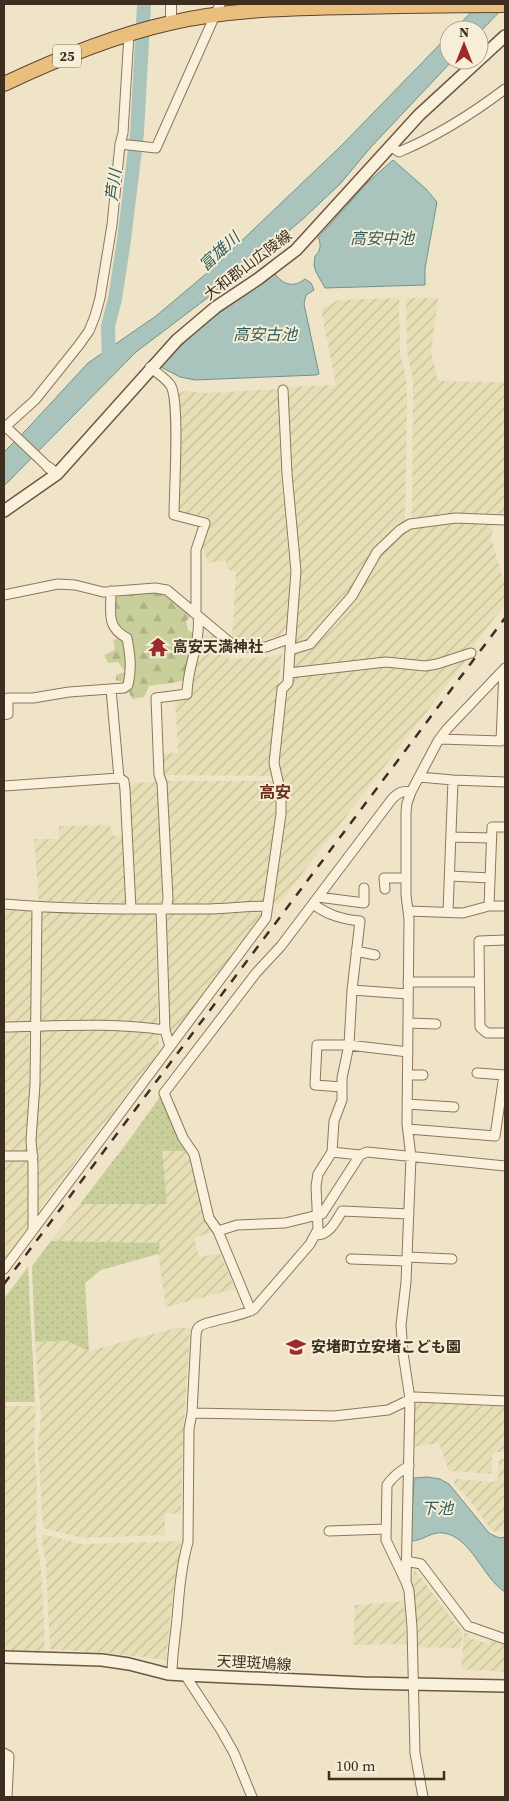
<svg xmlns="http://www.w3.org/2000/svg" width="509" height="1801" font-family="'Source Serif 4','Noto Sans JP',serif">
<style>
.farmland{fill:url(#farmland-furrows)}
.grass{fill:url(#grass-dots)}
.forest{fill:url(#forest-firs)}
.water{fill:#a9c4bc;stroke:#6f938a}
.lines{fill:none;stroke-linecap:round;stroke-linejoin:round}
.river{stroke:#a9c4bc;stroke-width:14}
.minor-casing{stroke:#8d765c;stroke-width:11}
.tertiary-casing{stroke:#8d765c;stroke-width:12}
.secondary-casing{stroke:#6f573f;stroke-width:14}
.trunk-casing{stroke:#5b4430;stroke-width:16}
.minor{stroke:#faf1dc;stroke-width:9}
.tertiary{stroke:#faf1dc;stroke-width:10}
.secondary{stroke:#faf1dc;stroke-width:11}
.trunk{stroke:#eabe7c;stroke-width:14}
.rail{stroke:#3d2e20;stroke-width:2.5;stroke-dasharray:9 9;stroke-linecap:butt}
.labels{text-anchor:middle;stroke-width:4;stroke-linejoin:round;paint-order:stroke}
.shield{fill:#f7eed8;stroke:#756857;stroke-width:1}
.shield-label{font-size:14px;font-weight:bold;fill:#3d2e20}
.street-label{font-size:15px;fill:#3d2e20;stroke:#f7eed8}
.poi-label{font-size:15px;font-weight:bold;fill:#3d2e20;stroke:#f7eed8;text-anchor:start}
.water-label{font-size:16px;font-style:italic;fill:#2f5d5a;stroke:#f7eed8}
.neighbourhood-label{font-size:16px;font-weight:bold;fill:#6b2e1e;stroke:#f7eed8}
</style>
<defs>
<pattern id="farmland-furrows" width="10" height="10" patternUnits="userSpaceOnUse" patternTransform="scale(1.25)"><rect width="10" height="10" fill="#e6deb5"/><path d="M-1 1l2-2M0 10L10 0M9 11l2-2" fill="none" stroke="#c6bf9b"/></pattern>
<pattern id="grass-dots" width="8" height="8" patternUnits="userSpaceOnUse" patternTransform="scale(1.25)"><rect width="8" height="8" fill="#c9cf9b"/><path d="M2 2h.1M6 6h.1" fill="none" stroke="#aeb285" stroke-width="1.8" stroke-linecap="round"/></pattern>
<pattern id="forest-firs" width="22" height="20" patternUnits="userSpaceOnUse" patternTransform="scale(1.25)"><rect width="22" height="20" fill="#c9cf9b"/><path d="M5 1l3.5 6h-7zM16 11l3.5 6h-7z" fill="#aeb285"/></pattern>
</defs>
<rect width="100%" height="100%" fill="#f0e4c8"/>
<path class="farmland" d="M399 298 400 354 406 378 407 399 405 520 374 550 332 620 316 634 295 644 298 570 285 387 336 385 321 309 338 300Z
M406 298H438L431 351 437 378 441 381 505 382V514L464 513 412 518 413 383 412 374 407 353Z
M279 389 278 396 281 478 290 566 287 619V625L281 635 254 643H243L232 637 236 572 227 569 226 561 208 563 200 538 208 520 206 517 179 513 177 510 178 394 184 391 206 393Z
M495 521 491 538 505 585V604L472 648 432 661 384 658 293 668 294 654 296 650 316 642 335 627 348 608 376 557 404 530 420 523Z
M213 634 229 645V659L270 657 282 654 269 765 271 776 162 775 161 754 178 753 175 700 189 698 191 696 190 683 201 636Z
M468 658 278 905 273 902 285 825 286 798 279 759 286 693 292 684V677L383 666 417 669H438Z
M168 781H272L276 792V820L263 902 170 905 166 783Z
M158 782 162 868 161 902 159 903H134L128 783Z
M110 825 113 836H124L128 903 39 901 34 839H59V826Z
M33 909 34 1023H4V910H31Z
M42 911 155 913 158 1024 157 1025 42 1023Z
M261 912 262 917 172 1035 168 1034 164 914Z
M123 1030 156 1033 159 1036V1051L36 1214 34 1139 36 1138 42 1031Z
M4 1031H29V1092L26 1151H4Z
M162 1151H189L212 1232 194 1238 199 1257 220 1253 235 1289 166 1307 158 1254 159 1243 51 1241 80 1204H167Z
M29 1158V1173L27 1179 28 1226 4 1259V1159Z
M176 1328H190L183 1440 181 1513 165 1514V1535L82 1538 43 1528 38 1447 41 1416 35 1342 67 1341 89 1351Z
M413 1402 505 1407V1452H495L492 1456 491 1473 493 1474 449 1471 439 1443 412 1447Z
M4 1406H36L34 1440 37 1485 36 1534 42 1578 45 1651 4 1650Z
M499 1459H505V1532H495L490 1528 468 1498 454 1484 455 1479 493 1482 498 1479Z
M41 1534 82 1544 181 1541 173 1592 166 1660 108 1653 50 1649 46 1565Z
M415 1570 462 1632 461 1648 415 1647 411 1581Z
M404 1601 407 1644 353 1645 355 1605Z
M469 1633V1638L489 1644 490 1640 505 1645V1672L461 1669 464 1634Z"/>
<path class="grass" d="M161 1095 185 1151H162L167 1204H80L132 1136Z
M51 1241 160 1243 158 1254 101 1270 85 1283 89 1351 67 1341 35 1342 32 1266Z
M28 1267 35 1402H4V1299Z"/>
<path class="forest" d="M157 592 166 595 191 616 186 621 188 630 193 633 185 680 177 682 149 686 144 697 132 699 129 692 134 685 116 680V675L125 672 118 662 108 663 104 655 115 650 113 640 122 638 126 635 115 623 114 593Z"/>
<path class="water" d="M479 4 505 6 479 33V30H454Z
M449 35V60H453L371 147 340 184 304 218 235 277 136 352 4 486V452L27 429 88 363 156 316 213 268 341 146Z
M393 160 426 189 437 202 425 268V285L325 288 316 272 314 265 315 256C320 252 322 244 318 238L367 183Z
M275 274C284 285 293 288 305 279L311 283 314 290 306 295 304 304 319 374 316 375 195 380 180 377 161 367C196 327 232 303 275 274Z
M427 1477 440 1479 449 1484 489 1533 499 1538 505 1537V1592C482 1577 472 1538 444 1533 431 1531 423 1541 411 1541L414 1478Z"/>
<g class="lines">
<path class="river" d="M109 367 108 326 115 299 124 240 137 133 144 4"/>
<defs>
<path id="minor" d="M120 144 156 148 220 4
M390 146 399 152C437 136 472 114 505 89
M150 367C157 373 167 379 171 386 180 403 174 491 174 515L205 523 196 550V613
M283 390 287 474 296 571 290 650 310 644 352 596 377 552 400 530 410 524 456 518 505 520
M6 427 48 467
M4 428 35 400 79 345 89 331 95 316 100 298 112 225 120 144 123 133 129 34
M4 595 58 584 75 585 103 592 155 588 167 590 233 645 248 647H266L291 638
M289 673 386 662 425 666 437 664 471 653
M111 689 119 778 124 781 125 790 131 909
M4 715 8 714V698H33L69 692 124 688 128 685C132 669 130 654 127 638 106 627 111 613 111 591
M440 739 501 741 504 669
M419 777 453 780 505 782
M4 786 119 778
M451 837 491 838
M450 876 490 878
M385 889 384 878H406
M318 897 364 903V888
M4 904C70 910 137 909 203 909 225 909 246 906 268 906
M489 906 492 827H505
M161 909 165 1030 170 1047
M166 909 168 899 162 783 159 775 156 698 187 694C187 667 201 643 198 616
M408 911 463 913 489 906H505
M448 912 453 780
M505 940 479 941 480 1027 487 1033H505
M356 951 375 955
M408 982H479
M352 990 408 994
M408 1023 436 1024
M4 1027C57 1026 112 1022 165 1030
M477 1073 505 1075
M408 1075H423
M342 1087 315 1085 317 1045H349L408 1052
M407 1104 454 1107
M408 1129 495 1136 504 1075
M332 1152 360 1155
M4 1156H33
M33 1229V1165L31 1140 35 1084 37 907
M218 1231 237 1225 285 1223 322 1214 360 1155 367 1152 505 1166
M315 1235C329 1236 336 1221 342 1211L409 1214
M407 1257 452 1259
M351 1259 407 1261
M4 1269 266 918 281 814V794L274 763 282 689 288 683 290 650
M251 1311 218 1231 209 1218 194 1154 183 1138 164 1093 256 973 281 946 392 799C398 793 402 790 411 792
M192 1413 334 1416 388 1410 415 1397 505 1401
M329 1531 386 1529
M406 1561 421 1564 468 1626 505 1639
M405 1580 386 1540 387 1485C393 1476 400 1471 409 1466
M172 1674C172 1656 175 1638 177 1619 179 1593 181 1567 188 1542L189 1429 192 1413 196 1336C196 1334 196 1331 198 1328 202 1321 242 1317 254 1309L310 1244 318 1229 316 1186 318 1174 332 1152 334 1121 342 1100V1078L349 1045 352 990 360 921C341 919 328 915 313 904
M185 1675 221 1730 234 1753 252 1797
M4 1753 9 1756 7 1797
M423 1797 415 1753 412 1627 409 1591 406 1582 410 1399 403 1353 401 1325 406 1282 411 1157 407 1124 409 919 406 895V812L407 803 411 792 438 741 447 729 505 668"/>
<path id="tertiary" d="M171 22V4
M48 467 57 474"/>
<path id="secondary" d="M4 511 57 474 177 340 216 307 258 279 296 250 419 115 505 36
M4 1657 102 1660 129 1664 168 1674 185 1675 363 1683 505 1686"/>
<path id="trunk" d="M4 84C57 59 112 36 170 23 230 9 293 8 354 7 404 6 455 5 505 5"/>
</defs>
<use href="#minor" class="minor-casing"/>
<use href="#tertiary" class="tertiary-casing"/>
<use href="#secondary" class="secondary-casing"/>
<use href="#trunk" class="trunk-casing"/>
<use href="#minor" class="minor"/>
<use href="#tertiary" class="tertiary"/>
<use href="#secondary" class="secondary"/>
<use href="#trunk" class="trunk"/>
<path class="rail" d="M4 1284 505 618"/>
</g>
<defs>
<symbol id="temple-bare" viewBox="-9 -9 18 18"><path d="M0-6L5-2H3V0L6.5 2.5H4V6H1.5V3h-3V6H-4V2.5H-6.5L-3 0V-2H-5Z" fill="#9e2a2b" stroke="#f7eed8" stroke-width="2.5" paint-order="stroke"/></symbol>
<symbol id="school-bare" viewBox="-9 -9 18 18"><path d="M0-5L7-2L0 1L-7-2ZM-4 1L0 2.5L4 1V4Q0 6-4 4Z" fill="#9e2a2b" stroke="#f7eed8" stroke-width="2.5" paint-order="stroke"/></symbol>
</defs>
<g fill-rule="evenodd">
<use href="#temple-bare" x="144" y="633" width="28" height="28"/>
<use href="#school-bare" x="282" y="1333" width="28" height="28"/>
</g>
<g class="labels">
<rect class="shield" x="53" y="44.5" width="28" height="23" rx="4"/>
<g class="shield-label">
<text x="67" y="61">25</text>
</g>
<g class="street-label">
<text transform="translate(248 265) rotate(-37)" y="5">大和郡山広陵線</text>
<text transform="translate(254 1663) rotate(3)" y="5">天理斑鳩線</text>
</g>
<g class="poi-label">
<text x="173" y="652">高安天満神社</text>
<text x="311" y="1352">安堵町立安堵こども園</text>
</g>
<g class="water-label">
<text transform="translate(113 185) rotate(-83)" y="6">芦川</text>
<text x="382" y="244">高安中池</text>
<text transform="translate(219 251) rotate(-43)" y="6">富雄川</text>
<text x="265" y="340">高安古池</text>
<text x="437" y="1514">下池</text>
</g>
<g class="neighbourhood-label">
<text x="275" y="798">高安</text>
</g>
</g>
<rect width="509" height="1801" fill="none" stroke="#3d2e20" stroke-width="10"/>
<g transform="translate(464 45)"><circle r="24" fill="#f7eed8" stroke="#ada18e"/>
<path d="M0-4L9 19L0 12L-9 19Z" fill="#9e2a2b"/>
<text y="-8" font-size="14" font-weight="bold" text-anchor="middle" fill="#3d2e20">N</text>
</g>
<path d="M329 1771v8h115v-8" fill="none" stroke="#3d2e20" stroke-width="2.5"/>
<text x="336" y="1771" font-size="15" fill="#3d2e20" stroke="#f7eed8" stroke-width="4" paint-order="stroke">100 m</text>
</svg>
